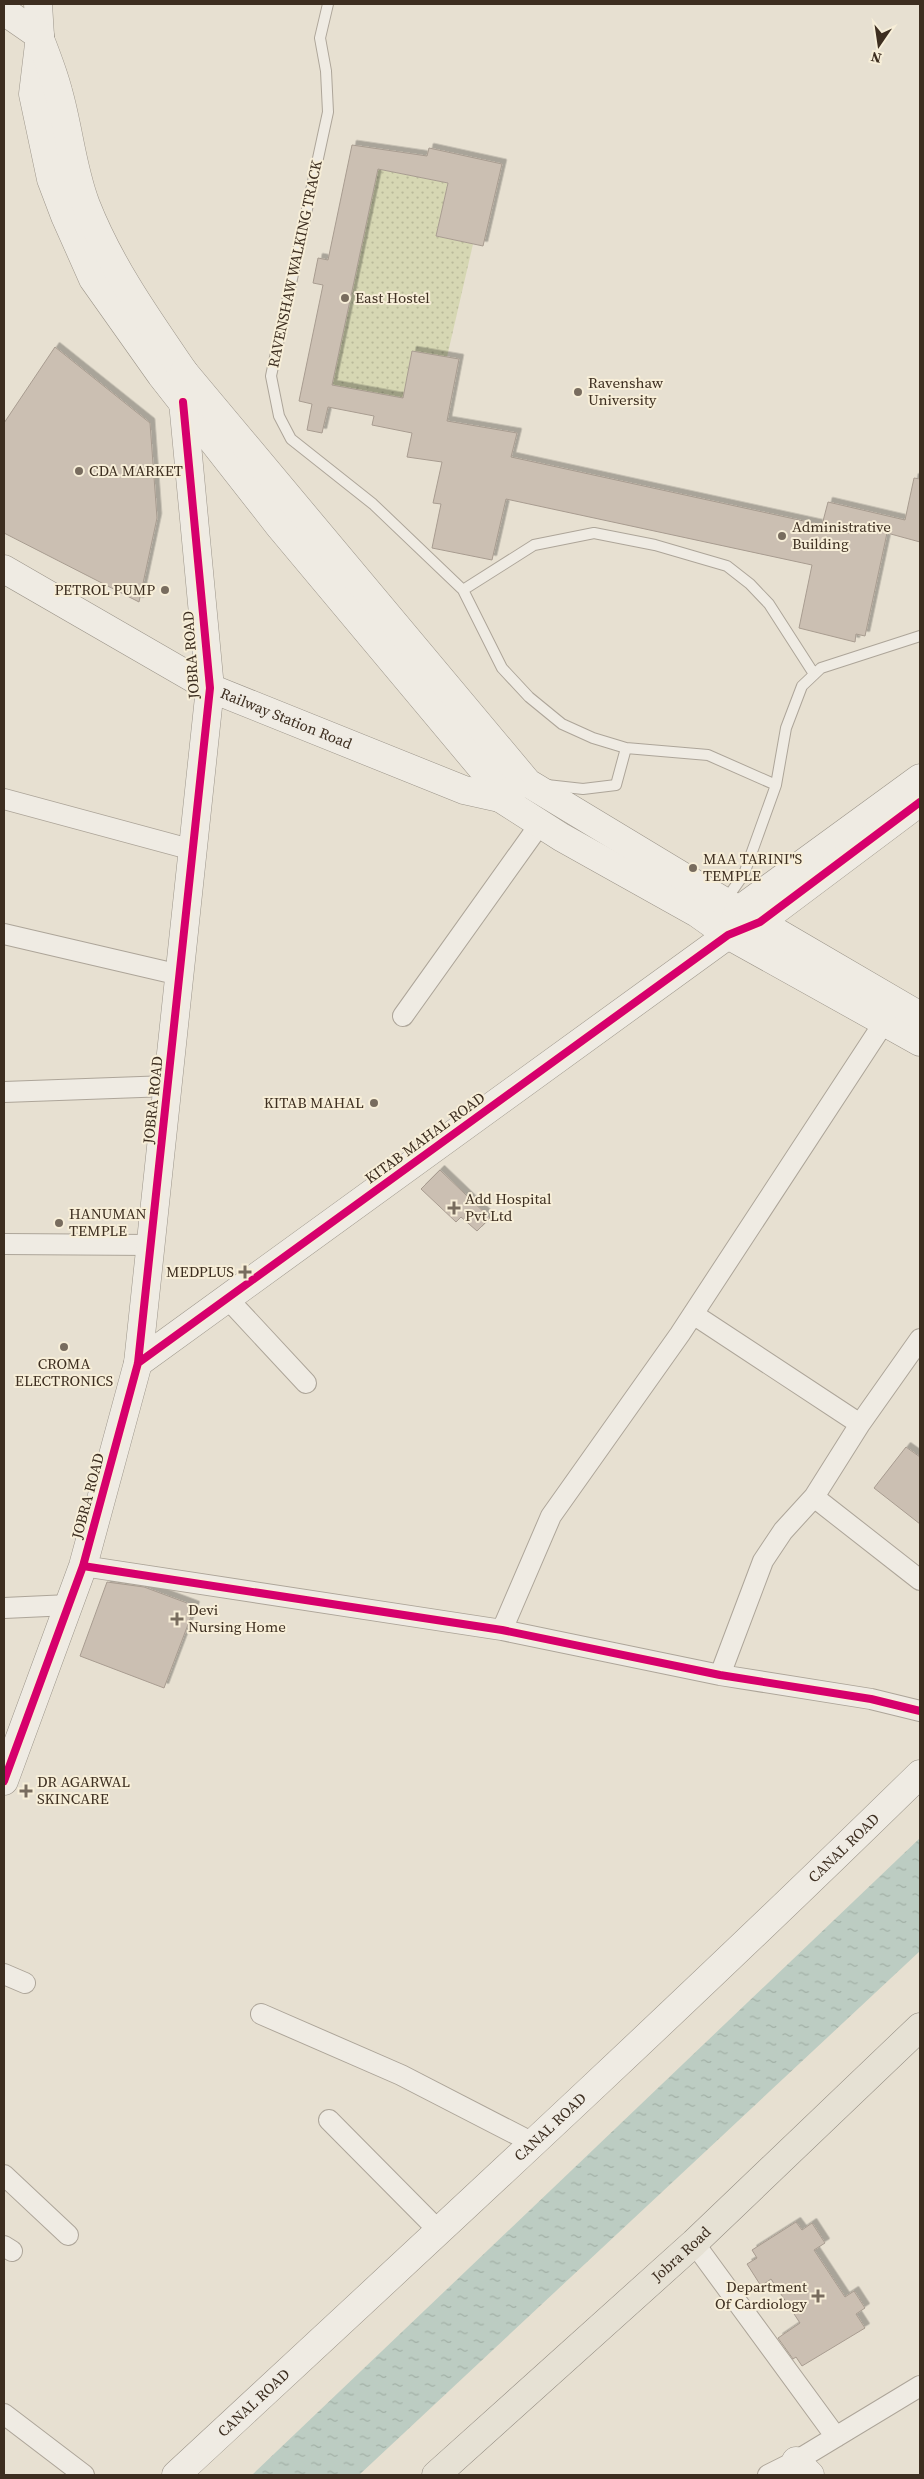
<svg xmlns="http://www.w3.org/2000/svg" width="924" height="2479" font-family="'Source Serif 4',serif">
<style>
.green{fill:url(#green-dots)}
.water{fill:url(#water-ripples)}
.building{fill:#cbbfb2;stroke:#a89c90;filter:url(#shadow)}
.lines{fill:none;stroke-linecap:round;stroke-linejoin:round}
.lane-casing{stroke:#ada599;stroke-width:12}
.street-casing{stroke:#ada599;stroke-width:22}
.secondary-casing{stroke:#9c958a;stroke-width:29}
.primary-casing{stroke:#928b80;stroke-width:29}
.lane{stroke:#efebe3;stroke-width:10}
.street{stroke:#efebe3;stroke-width:20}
.secondary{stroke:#efebe3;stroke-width:28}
.primary{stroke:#e6e1d4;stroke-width:28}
.cycleway-casing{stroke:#f7eed8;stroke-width:11}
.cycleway{stroke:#d6006c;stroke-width:8}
.poi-dot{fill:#786c5e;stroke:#f7eed8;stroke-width:2}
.labels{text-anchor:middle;stroke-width:4;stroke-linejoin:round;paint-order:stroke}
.street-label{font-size:15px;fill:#3d2e20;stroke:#f7eed8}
.poi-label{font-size:15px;fill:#3d2e20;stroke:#f7eed8;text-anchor:start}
</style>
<defs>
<pattern id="green-dots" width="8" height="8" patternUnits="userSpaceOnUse" patternTransform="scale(1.25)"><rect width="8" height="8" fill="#d6d7b3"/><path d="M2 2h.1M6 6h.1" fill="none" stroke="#b9b99a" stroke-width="1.8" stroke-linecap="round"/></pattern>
<pattern id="water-ripples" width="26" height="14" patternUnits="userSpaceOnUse" patternTransform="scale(1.25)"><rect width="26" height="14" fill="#bcccc2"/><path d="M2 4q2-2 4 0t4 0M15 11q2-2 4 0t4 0" fill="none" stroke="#a2b0a6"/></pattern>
<filter id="shadow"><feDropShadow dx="4.5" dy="-4.5" stdDeviation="0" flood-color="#0004"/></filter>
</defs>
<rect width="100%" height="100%" fill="#e7e0d1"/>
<path class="green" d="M378 169 448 183 436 236 473 244 447 357 412 351 403 398 332 385Z"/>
<path class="water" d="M920 1838V1951L359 2475H252Z"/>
<path class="building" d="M352 145 427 156 429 148 502 164 483 246 436 236 448 183 378 169 332 385 403 398 412 351 459 359 447 421 517 433 511 457 822 525 828 502 905 520 914 478 920 479V542L887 533 865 636 856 634 855 642 799 628 812 565 506 499 492 560 432 548 441 504 433 503 442 462 407 457 412 433 372 425 374 416 328 407 322 433 307 430 312 404 299 401 323 285 313 283 318 258 328 260Z
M55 347 150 423 157 518 139 602 4 533V423Z
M440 1170 490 1218 477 1231 461 1217 456 1222 421 1189Z
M906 1447 920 1457V1524L874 1488Z
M107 1582 144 1587 195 1606 164 1688 80 1656Z
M796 2222 802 2230 812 2223 825 2243 814 2250 845 2297 854 2291 865 2308 856 2314 865 2328 802 2366 796 2357 793 2359 778 2338 800 2323 771 2279 761 2286 747 2264 757 2258 752 2250Z"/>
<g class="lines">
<defs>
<path id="lane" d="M328 4 320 38 326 71 328 112 271 376 279 416 291 439 373 504 463 590 502 668 529 697 562 724 593 738 626 748 708 755 776 785
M463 590 534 545 594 533 655 545 727 566 750 584 769 604 814 674
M547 785 583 789 616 785 626 748
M725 901 744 874 776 785 786 728 802 686 821 668 920 636"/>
<path id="street" d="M4 799 193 850
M4 934 180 975
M403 1016 540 824
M4 1092 168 1086
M4 1244 151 1245
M227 1298 306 1383
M693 1314 860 1424
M814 1497 920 1580
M83 1566 502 1630 720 1675 871 1699 920 1711
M4 1608 69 1605
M502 1630 551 1516 680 1334 885 1021
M720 1675 763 1561 783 1531 814 1497 860 1424 920 1339
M4 1974 25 1983
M261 2014 401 2075 533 2143
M329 2120 439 2231
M4 2175 68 2235
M694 2243 836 2437
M4 2246 12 2251
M4 2414 84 2475
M768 2475 796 2461 920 2386"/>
<g id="secondary">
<path d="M38 4 40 36 33 94 51 179 65 216 93 279 161 375 280 527 495 784 500 798 561 837 697 913 728 935 920 1042"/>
<path d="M4 11 40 36"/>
<path d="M42 44C48 60 54 75 58 91 69 129 72 169 86 205 110 266 147 318 184 372L528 783 725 902 920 1016"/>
<path id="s1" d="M4 569 210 688 464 790 500 798 513 790"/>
<path d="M733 925 739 910 920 778"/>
<path d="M138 1363 728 935 760 922 920 802"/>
<path d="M4 1781 83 1566 138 1363 210 688 183 402 184 372"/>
<path d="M796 2461 810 2475"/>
<path id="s2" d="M176 2475C426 2243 677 2012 920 1774"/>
</g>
<g id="primary">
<path id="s3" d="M436 2475 694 2243 920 2027"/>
</g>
</defs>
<use href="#lane" class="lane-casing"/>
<use href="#street" class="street-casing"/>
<use href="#secondary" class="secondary-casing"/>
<use href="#primary" class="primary-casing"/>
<use href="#lane" class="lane"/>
<use href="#street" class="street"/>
<use href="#secondary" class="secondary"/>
<use href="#primary" class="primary"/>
<defs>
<path id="cycleway" d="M138 1363 728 935 760 922 920 802
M83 1566 502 1630 720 1675 871 1699 920 1711
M4 1781 83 1566 138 1363 210 688 183 402"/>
</defs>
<use href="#cycleway" class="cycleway-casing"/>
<use href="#cycleway" class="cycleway"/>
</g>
<g class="poi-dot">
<circle cx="345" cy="298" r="5"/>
<circle cx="578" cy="392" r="5"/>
<circle cx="79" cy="471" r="5"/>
<circle cx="782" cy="536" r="5"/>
<circle cx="165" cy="590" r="5"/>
<circle cx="693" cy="868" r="5"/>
<circle cx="374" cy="1103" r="5"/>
<path d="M451.5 1200.5h5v5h5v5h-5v5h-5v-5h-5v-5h5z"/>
<circle cx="59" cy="1223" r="5"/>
<path d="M242.5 1264.5h5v5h5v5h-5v5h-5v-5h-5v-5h5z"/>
<circle cx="64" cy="1347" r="5"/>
<path d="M174.5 1611.5h5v5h5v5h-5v5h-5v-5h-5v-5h5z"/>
<path d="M23.5 1783.5h5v5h5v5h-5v5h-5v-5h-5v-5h5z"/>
<path d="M815.5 2288.5h5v5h5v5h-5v5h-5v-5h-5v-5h5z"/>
</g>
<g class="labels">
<g class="street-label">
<text transform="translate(295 264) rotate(-78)" y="5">RAVENSHAW WALKING TRACK</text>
<text transform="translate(191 655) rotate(-94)" y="5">JOBRA ROAD</text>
<text dy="5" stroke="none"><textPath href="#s1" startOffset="320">Railway Station Road</textPath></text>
<text transform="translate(153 1100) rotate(-84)" y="5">JOBRA ROAD</text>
<text transform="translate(425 1138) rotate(-36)" y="5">KITAB MAHAL ROAD</text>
<text transform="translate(88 1496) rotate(-75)" y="5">JOBRA ROAD</text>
<text dy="5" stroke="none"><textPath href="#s2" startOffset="916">CANAL ROAD</textPath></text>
<text dy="5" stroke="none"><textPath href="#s2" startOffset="511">CANAL ROAD</textPath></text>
<text dy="5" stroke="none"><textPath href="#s3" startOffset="330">Jobra Road</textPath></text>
<text dy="5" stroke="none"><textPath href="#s2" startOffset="106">CANAL ROAD</textPath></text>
</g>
<g class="poi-label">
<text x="355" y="303">East Hostel</text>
<text x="588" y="388">Ravenshaw<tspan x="588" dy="17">University</tspan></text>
<text x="89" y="476">CDA MARKET</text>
<text x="792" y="532">Administrative<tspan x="792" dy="17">Building</tspan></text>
<text x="155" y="595" text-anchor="end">PETROL PUMP</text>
<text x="703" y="864">MAA TARINI"S<tspan x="703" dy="17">TEMPLE</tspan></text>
<text x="364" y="1108" text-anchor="end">KITAB MAHAL</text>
<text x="465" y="1204">Add Hospital<tspan x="465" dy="17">Pvt Ltd</tspan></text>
<text x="69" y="1219">HANUMAN<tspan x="69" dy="17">TEMPLE</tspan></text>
<text x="234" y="1277" text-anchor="end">MEDPLUS</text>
<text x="64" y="1369" text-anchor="middle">CROMA<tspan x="64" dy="17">ELECTRONICS</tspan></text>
<text x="188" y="1615">Devi<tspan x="188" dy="17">Nursing Home</tspan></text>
<text x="37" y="1787">DR AGARWAL<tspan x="37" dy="17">SKINCARE</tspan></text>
<text x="807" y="2292" text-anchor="end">Department<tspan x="807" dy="17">Of Cardiology</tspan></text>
</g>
</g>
<rect width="924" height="2479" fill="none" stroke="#3d2e20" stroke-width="10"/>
<g transform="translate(879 45) rotate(193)" stroke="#f7eed8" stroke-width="4" paint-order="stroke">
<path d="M0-4L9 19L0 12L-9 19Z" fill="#3d2e20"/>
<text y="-8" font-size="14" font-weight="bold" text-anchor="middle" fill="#3d2e20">N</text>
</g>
</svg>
